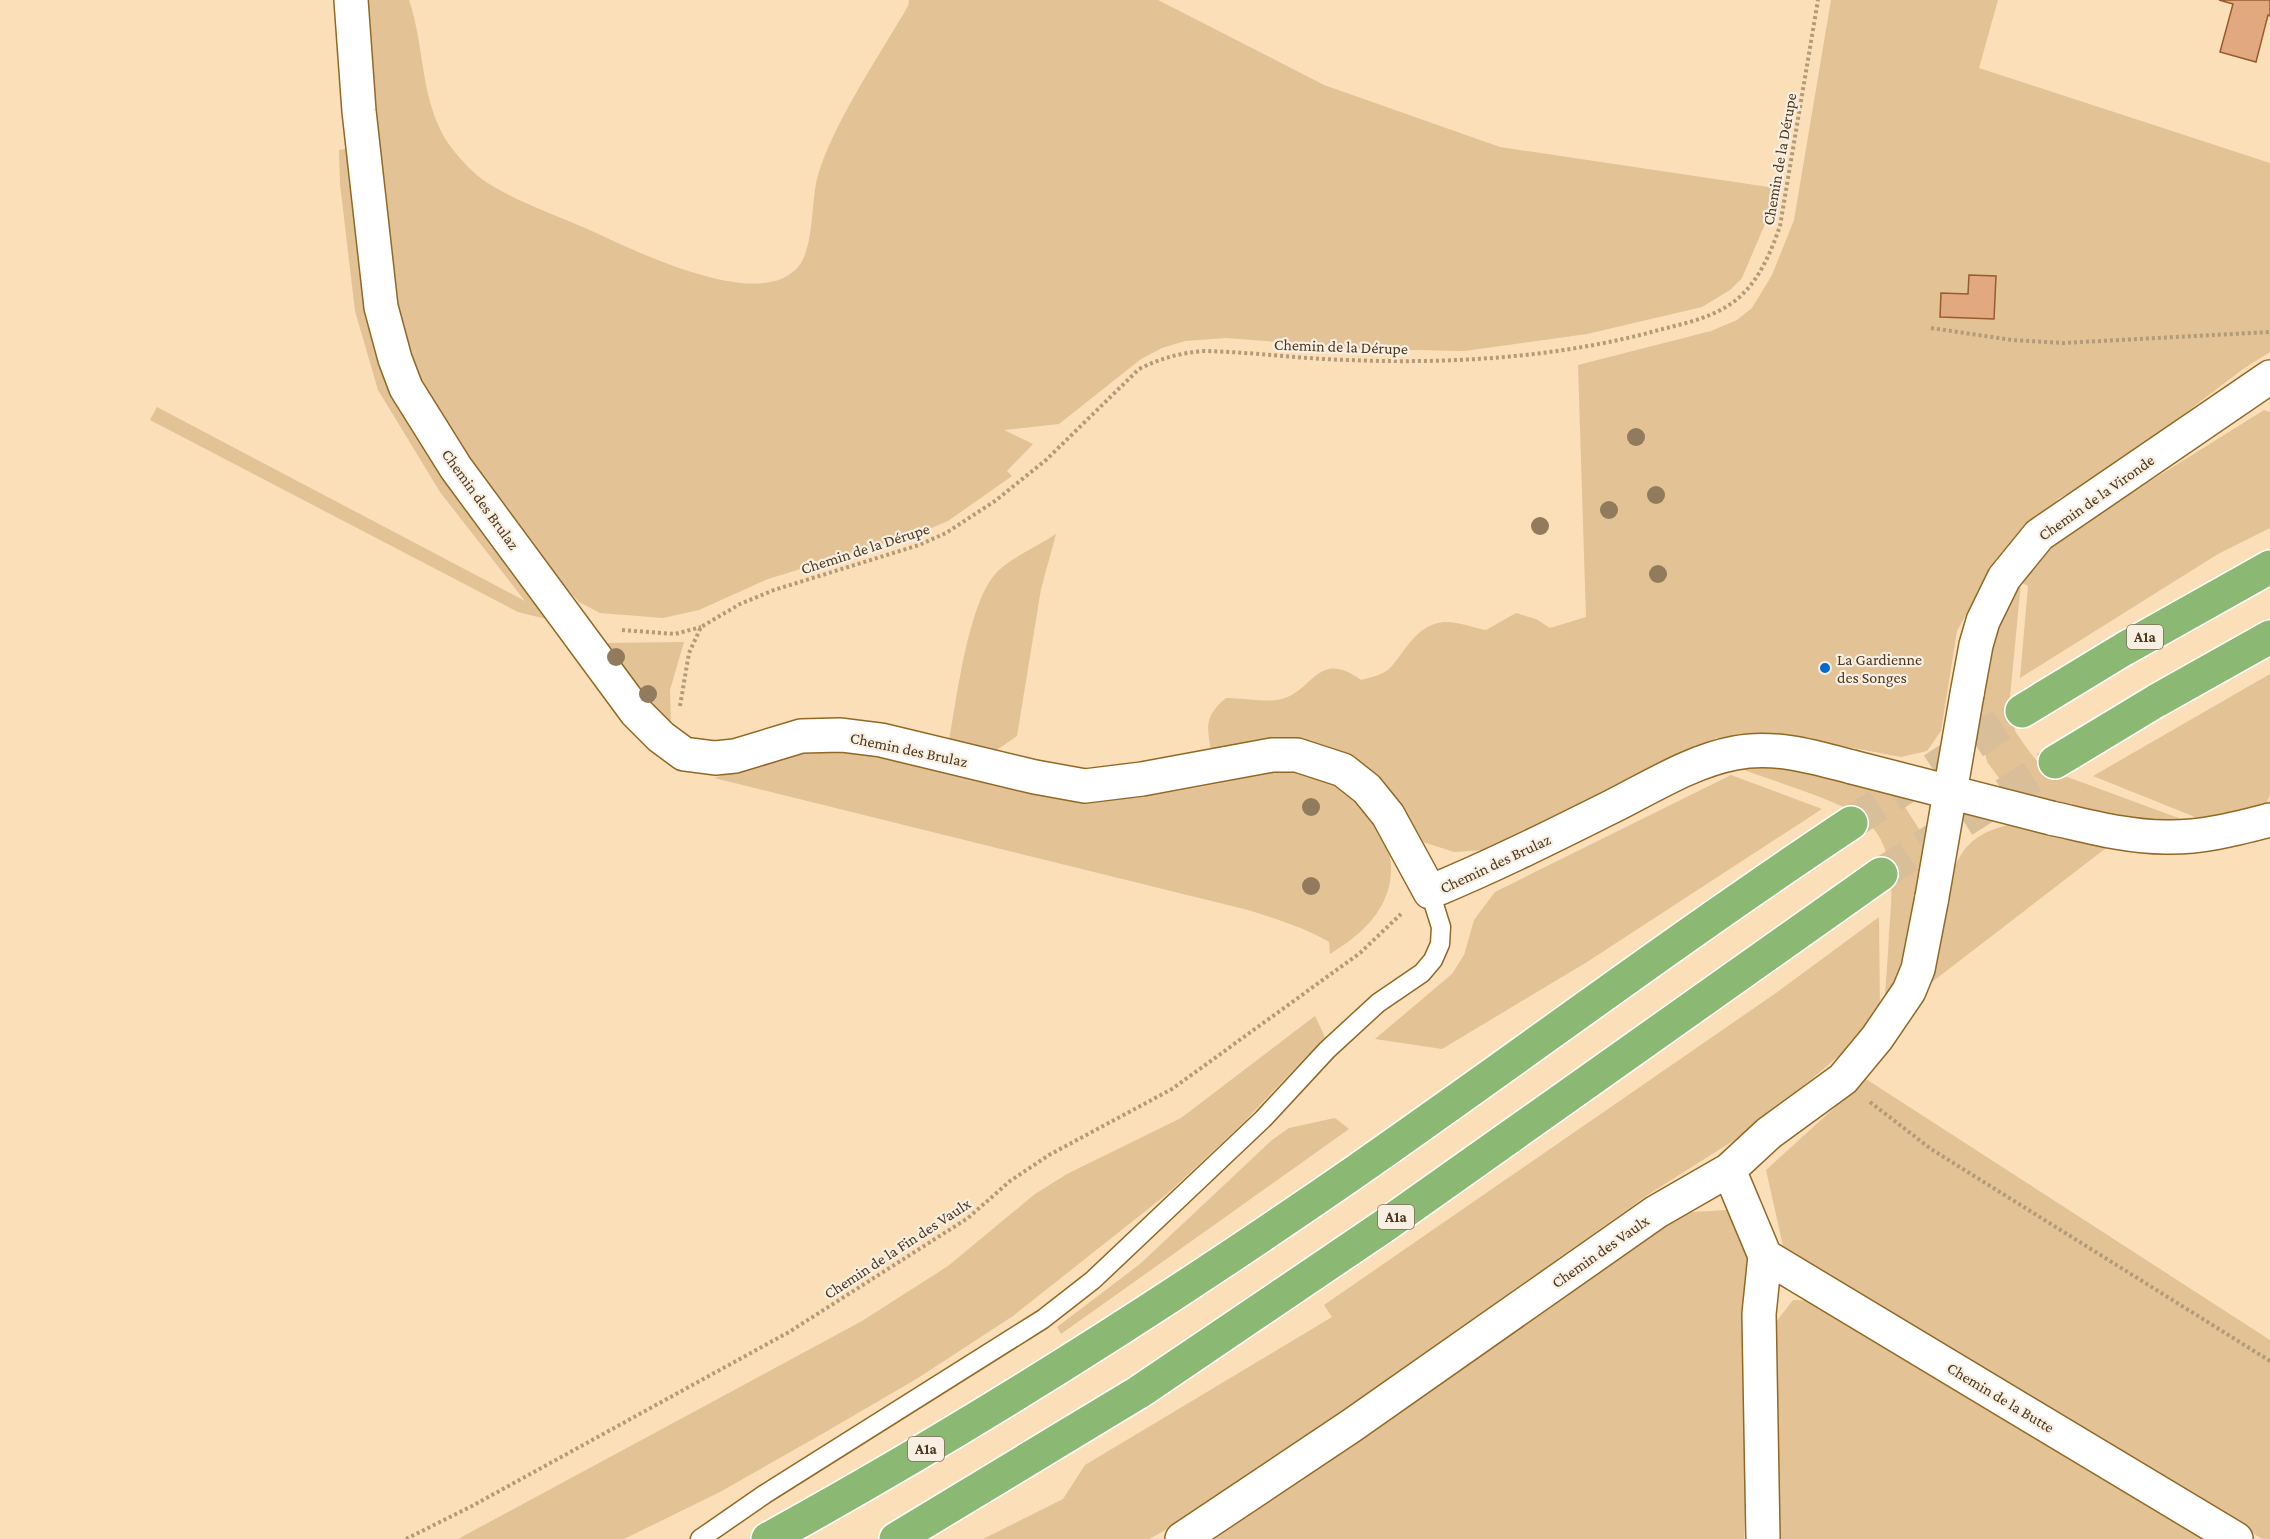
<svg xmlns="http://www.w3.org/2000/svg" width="2270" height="1539" font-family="'Crimson Pro',serif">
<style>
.green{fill:#e3c295}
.building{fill:#e2a880;stroke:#975c2e;stroke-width:1.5}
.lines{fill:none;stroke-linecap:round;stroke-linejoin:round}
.motorway-tunnel{stroke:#d8be99;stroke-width:33;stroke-dasharray:33 16;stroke-linecap:butt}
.service-casing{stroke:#926824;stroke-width:21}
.minor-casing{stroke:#926824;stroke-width:36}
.motorway-casing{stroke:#fff;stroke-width:36}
.path{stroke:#b39b79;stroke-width:4;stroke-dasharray:3 3;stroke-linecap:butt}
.service{stroke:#fff;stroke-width:18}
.minor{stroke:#fff;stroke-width:33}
.motorway{stroke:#8bb974;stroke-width:33}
.minor-bridge-casing{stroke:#926824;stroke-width:36;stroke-linecap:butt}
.minor-bridge{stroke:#fff;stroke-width:33}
.tree{fill:#917b5c}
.poi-dot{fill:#0169d1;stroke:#f8efe2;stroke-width:2}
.labels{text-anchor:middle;stroke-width:4.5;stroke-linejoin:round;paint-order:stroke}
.shield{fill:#f8efe2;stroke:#7f6f58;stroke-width:1.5}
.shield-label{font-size:15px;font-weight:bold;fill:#4b381d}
.street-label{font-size:16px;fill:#4b381d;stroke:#f8efe2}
.poi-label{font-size:16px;fill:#4b381d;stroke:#f8efe2;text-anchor:start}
</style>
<rect width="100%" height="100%" fill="#fbdfb8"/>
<path class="green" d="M364 0H409C426 49 419 108 454 151 463 162 474 174 486 182 516 201 553 214 585 228 630 248 758 314 798 267 814 248 811 203 817 179 831 126 880 55 908 6L909 0H1158L1324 85 1500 147 1775 188 1765 224 1742 278 1730 290 1702 307 1587 334 1464 351 1366 349 1226 338 1185 341 1162 348 1141 359 1059 424 1004 430 1033 444 1007 471 1012 476 948 521 924 531 768 579 699 610 663 618 600 613 579 602 550 569 435 410 412 365 390 290Z
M1831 0H1998L1979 68 2270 163V352L2243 369 2100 478 2059 498 1990 571 1957 631 1941 731 1927 751 1901 757 1784 735 1716 738 1484 850 1454 852 1423 842C1392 790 1360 743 1293 740 1267 739 1237 747 1211 751 1207 725 1204 717 1226 698 1240 698 1265 702 1277 700 1313 695 1316 647 1361 680 1371 677 1384 675 1391 667 1407 649 1416 625 1444 622 1457 621 1474 628 1486 630L1516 613 1536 619 1550 628 1586 617 1578 365 1711 331 1737 320 1752 308 1772 275 1794 220Z
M349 148 366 310 554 621 518 612 150 420 157 407 525 601 440 492 378 390 355 311 340 184 339 150Z
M2264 410 2270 412V528L2218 554 2020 678 2028 586 2021 582 2010 697 2015 731 2026 747 2037 761 2062 775 2192 823 2161 824 2072 806 2029 796 2002 782 1987 762 1984 747 1980 716 1984 680 2010 591 2056 540Z
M1056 534 1041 589 1017 736 991 754 949 741C957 699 968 600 998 571 1014 556 1038 546 1056 534Z
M684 642 670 690 671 727 649 711 603 643Z
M2270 674V795L2267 802 2219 818 2195 817 2093 776Z
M859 751 1080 801C1131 799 1185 791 1235 780 1246 777 1258 771 1270 770 1324 763 1388 810 1391 865 1393 907 1362 935 1330 954L1329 942C1303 927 1276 919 1248 910L714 778 798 752Z
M1760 764 1815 769 1879 785 1903 804 1921 832 1927 859 1906 964 1884 1006C1886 982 1888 957 1889 933 1893 886 1898 833 1848 809 1812 792 1773 781 1736 767Z
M1731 775 1822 809 1587 962 1442 1049 1375 1039 1452 974 1464 955 1474 920 1495 892Z
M2014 824 2110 845 1932 982C1936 959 1940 936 1944 913 1952 865 1959 834 2014 824Z
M1879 917 1880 1013 1852 1045 1752 1129 1649 1194 1285 1452 1171 1527 1149 1539H983L1063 1499 1085 1465 1332 1317 1324 1305 1776 993Z
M1315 1016 1325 1037 1241 1125 1167 1194 1013 1316 918 1378 822 1434 720 1492 624 1539H458L862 1321 948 1266 1035 1194 1067 1174 1181 1118Z
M1866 1079 2270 1340V1539H2263L2248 1531 1783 1246 1766 1170Z
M1335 1118 1349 1129 1061 1334 1057 1327 1140 1264 1272 1140 1289 1128Z
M1727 1210 1747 1243 1749 1284 1744 1539H1215L1390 1420 1676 1213Z
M1793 1300 1824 1301 2204 1539H1779L1772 1362 1776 1322Z"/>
<path class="building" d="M2219 0H2270V16L2268 15 2256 62 2220 52 2233 4Z
M1969 275 1996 276 1994 319 1940 317 1941 293 1968 294Z"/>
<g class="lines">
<path class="motorway-tunnel" d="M1851 823 2022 711
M1881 874 2055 762"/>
<defs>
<path id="service" d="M700 1539 765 1494 1043 1319 1093 1280 1263 1119 1327 1050 1378 1003 1422 973 1433 960 1440 944 1441 927 1430 892"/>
<path id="minor" d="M351 0 359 111 381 307 395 359 406 388 456 468 636 712 661 737 684 754 715 758 735 756 801 736 841 735 881 740 1035 777 1085 786 1142 779 1272 755H1297L1343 770 1367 789 1388 815 1430 892C1493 866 1553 836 1613 806 1651 787 1692 761 1735 753 1774 745 1814 757 1852 767
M1967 694 1976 645 1983 621 2004 578 2039 535 2270 377
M2051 818C2088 826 2126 837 2165 837 2201 838 2235 829 2270 820
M1729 1170 1765 1256 1759 1314 1763 1539
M1765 1256 2236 1539
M1182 1539 1351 1426 1656 1212 1729 1170 1769 1133 1843 1079 1877 1038 1909 991 1918 969 1932 897"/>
<path id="motorway" d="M2022 711 2124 649 2270 567
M2055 762 2156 701 2270 637
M768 1539C968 1429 1161 1306 1349 1176 1517 1059 1681 936 1851 823
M896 1539 1139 1392 1384 1226 1881 874"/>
</defs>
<use href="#service" class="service-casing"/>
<use href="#minor" class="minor-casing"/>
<use href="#motorway" class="motorway-casing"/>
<path class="path" d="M1931 328 2012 340 2063 343 2270 332
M622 630 675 634 701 627
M680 706 689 653 701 627 740 604 774 590 919 545 946 533 995 501 1046 460 1139 369C1161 358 1180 353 1204 351 1253 352 1301 359 1349 360 1449 364 1551 358 1648 333 1675 325 1705 321 1729 305 1756 288 1770 255 1780 226L1818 0
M1870 1102 1931 1149 2270 1361
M406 1539 472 1506 789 1332 968 1218 1010 1181 1049 1155 1172 1089 1360 953 1401 914"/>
<use href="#service" class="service"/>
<use href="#minor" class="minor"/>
<use href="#motorway" class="motorway"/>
<defs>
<path id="minor-bridge" d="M1852 767 2051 818
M1932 897 1967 694"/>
</defs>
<use href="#minor-bridge" class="minor-bridge-casing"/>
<use href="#minor-bridge" class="minor-bridge"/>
</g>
<g class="tree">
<circle cx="1636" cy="437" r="9"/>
<circle cx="1656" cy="495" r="9"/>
<circle cx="1609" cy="510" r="9"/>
<circle cx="1540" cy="526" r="9"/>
<circle cx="1658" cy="574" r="9"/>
<circle cx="616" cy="657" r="9"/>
<circle cx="648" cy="694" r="9"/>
<circle cx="1311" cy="807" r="9"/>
<circle cx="1311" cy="886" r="9"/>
</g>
<circle class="poi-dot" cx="1825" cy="668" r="6"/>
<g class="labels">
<g class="shield">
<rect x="2127" y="625" width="36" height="24" rx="4.5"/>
<rect x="1378" y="1205" width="36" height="24" rx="4.5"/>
<rect x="908" y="1437" width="36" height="24" rx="4.5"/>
</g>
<g class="shield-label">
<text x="2145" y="642">A1a</text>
<text x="1396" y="1222">A1a</text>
<text x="926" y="1454">A1a</text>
</g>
<g class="street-label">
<text transform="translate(1779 159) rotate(-80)" y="6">Chemin de la Dérupe</text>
<text transform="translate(1341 346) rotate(2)" y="6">Chemin de la Dérupe</text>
<text transform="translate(2096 497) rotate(-35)" y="6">Chemin de la Vironde</text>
<text transform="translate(481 499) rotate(54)" y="6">Chemin des Brulaz</text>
<text transform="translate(865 548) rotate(-18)" y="6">Chemin de la Dérupe</text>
<text transform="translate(909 749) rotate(12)" y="6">Chemin des Brulaz</text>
<text transform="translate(1495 863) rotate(-25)" y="6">Chemin des Brulaz</text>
<text transform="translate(897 1248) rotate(-33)" y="6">Chemin de la Fin des Vaulx</text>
<text transform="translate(1600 1251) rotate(-35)" y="6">Chemin des Vaulx</text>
<text transform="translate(2001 1397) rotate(31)" y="6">Chemin de la Butte</text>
</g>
<g class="poi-label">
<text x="1837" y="665">La Gardienne<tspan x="1837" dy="18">des Songes</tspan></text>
</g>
</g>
</svg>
